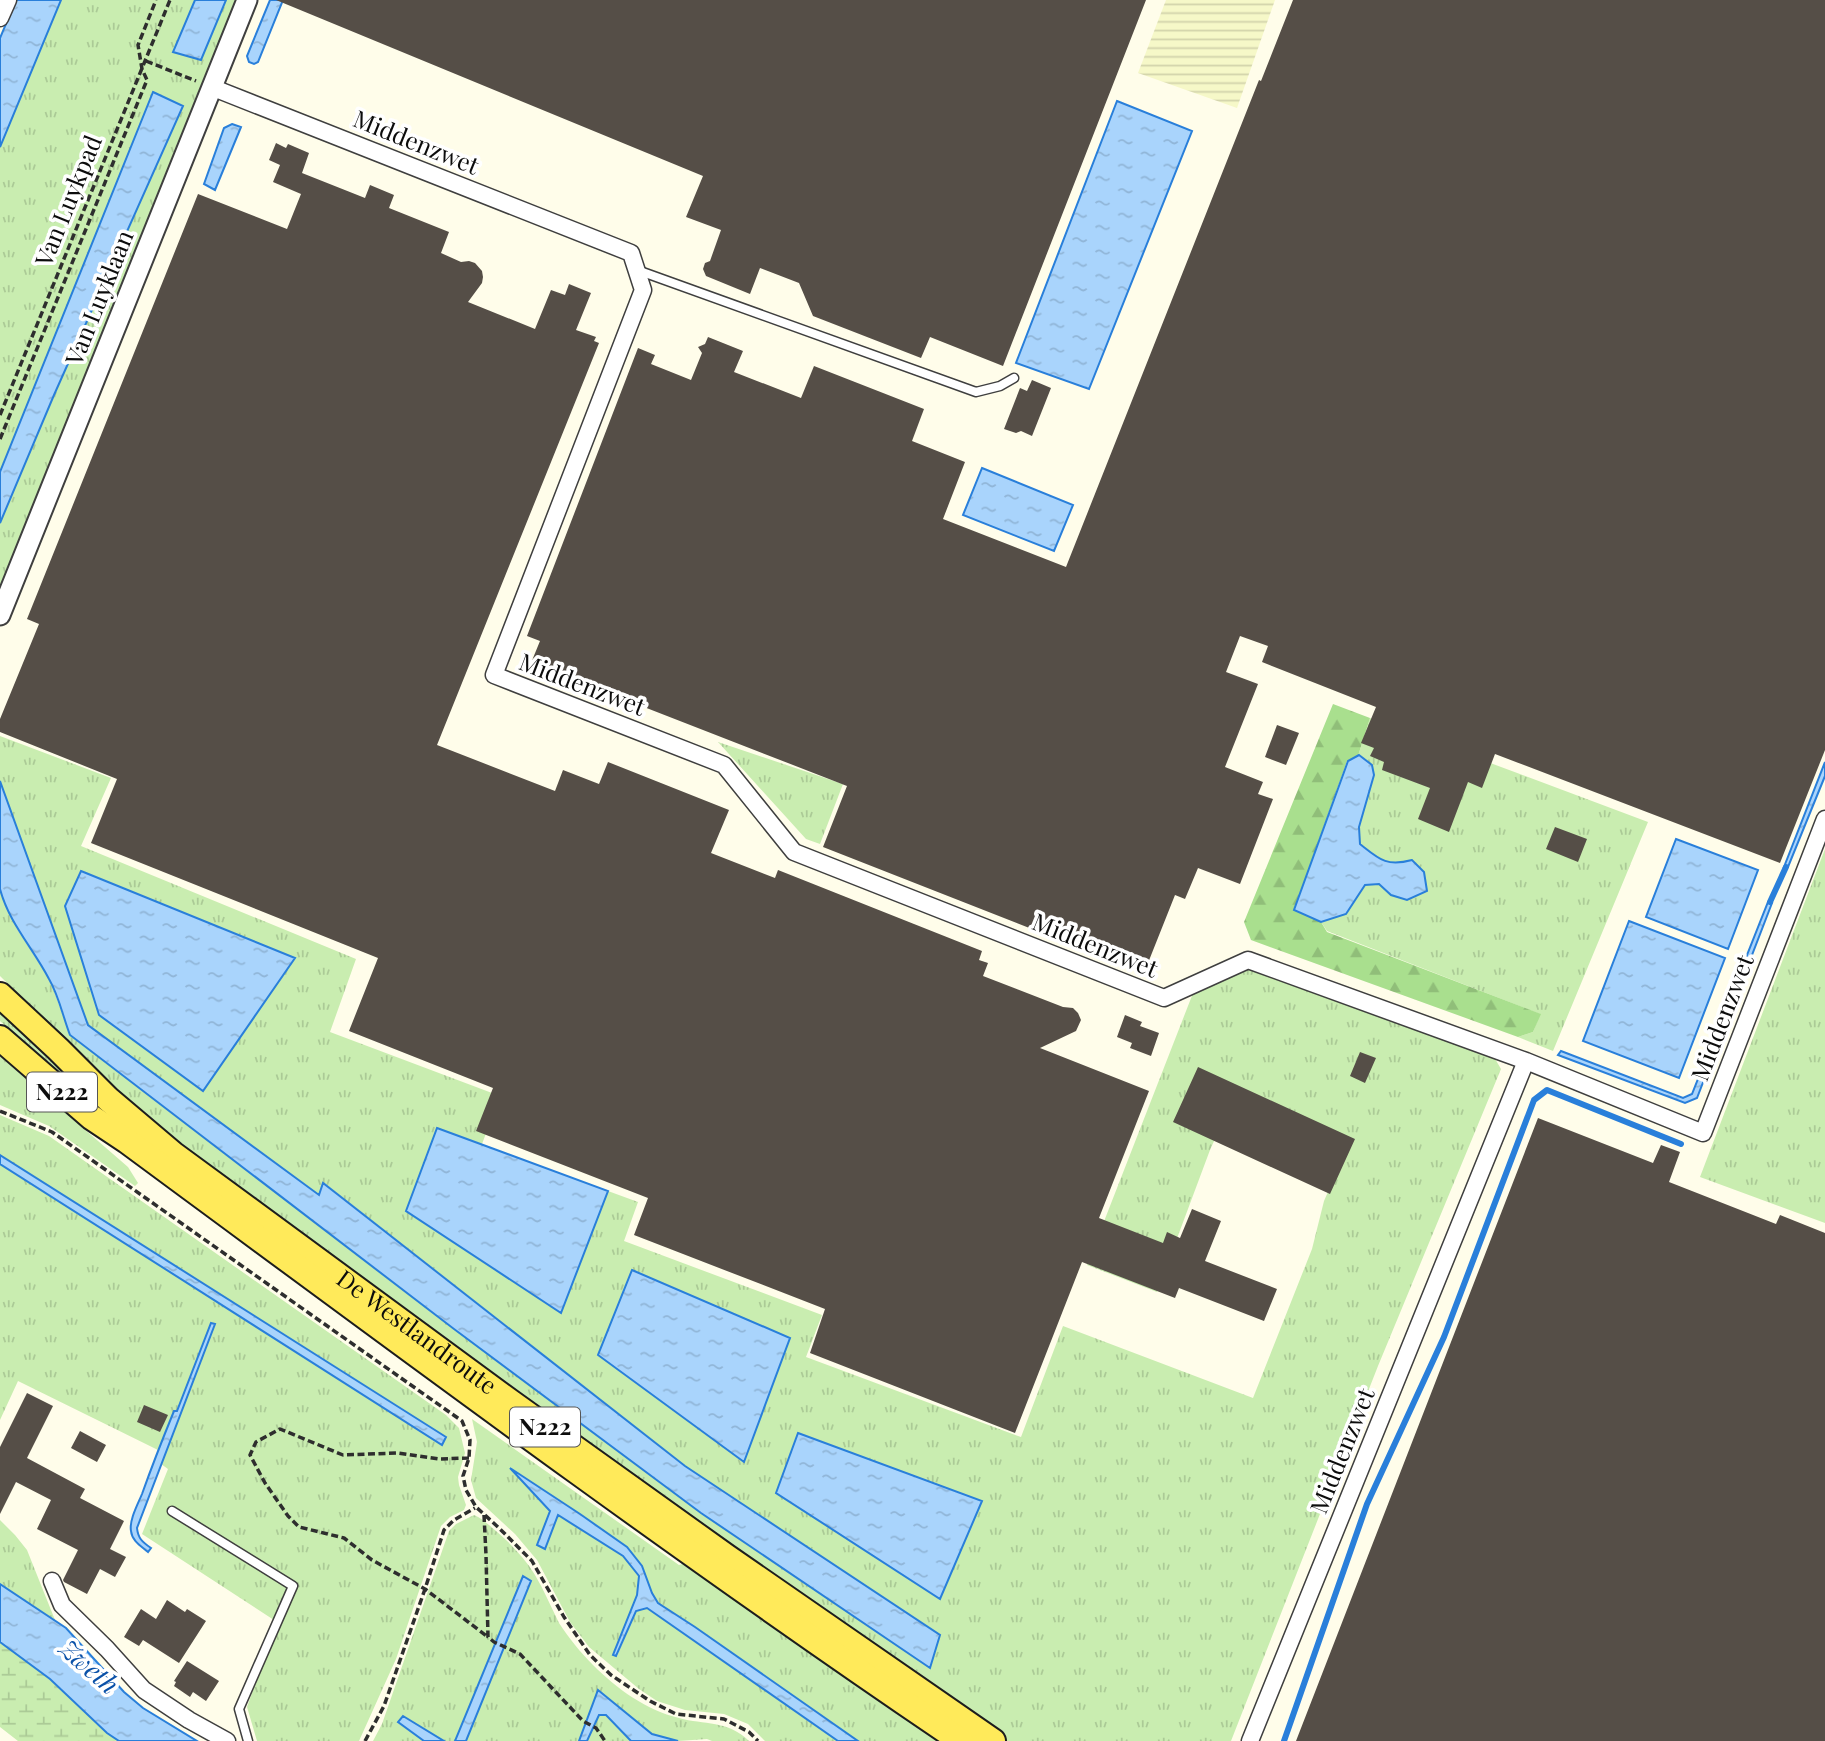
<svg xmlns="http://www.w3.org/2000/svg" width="1825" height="1741" font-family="'Playfair Display',serif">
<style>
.farmland{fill:url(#farmland-rules)}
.grass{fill:url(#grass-tufts)}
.forest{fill:url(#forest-firs)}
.wetland{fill:url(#wetland-marsh)}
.water{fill:url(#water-ripples);stroke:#297fda;stroke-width:2}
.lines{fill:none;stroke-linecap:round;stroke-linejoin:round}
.stream{stroke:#297fda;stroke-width:6}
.building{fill:#554e47}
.service-casing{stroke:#3f3f3f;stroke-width:11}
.minor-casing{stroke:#3f3f3f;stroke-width:19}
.tertiary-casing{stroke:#3f3f3f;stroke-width:23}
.primary-casing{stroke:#1d1d1d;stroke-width:28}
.path{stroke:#2e2e2e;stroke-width:3.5;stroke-dasharray:7 3.5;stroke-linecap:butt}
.service{stroke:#fff;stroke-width:8}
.minor{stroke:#fff;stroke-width:16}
.tertiary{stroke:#fff;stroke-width:19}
.primary{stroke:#ffea5a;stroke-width:24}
.labels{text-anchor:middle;stroke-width:7;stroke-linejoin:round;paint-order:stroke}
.shield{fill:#fff;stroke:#555;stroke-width:2}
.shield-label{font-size:23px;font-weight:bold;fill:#0c0c0c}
.street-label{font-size:24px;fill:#0c0c0c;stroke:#fff}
.water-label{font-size:26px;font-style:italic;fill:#0a51a8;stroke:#fff}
</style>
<defs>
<pattern id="farmland-rules" width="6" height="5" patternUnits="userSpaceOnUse" patternTransform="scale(1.75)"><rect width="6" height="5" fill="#f6f8c8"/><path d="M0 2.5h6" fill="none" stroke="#d2d3ab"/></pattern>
<pattern id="grass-tufts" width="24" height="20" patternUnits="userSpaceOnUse" patternTransform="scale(1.75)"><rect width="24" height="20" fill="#c9edb0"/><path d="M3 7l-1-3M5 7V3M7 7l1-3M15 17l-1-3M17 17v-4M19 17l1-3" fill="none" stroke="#abca96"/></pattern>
<pattern id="forest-firs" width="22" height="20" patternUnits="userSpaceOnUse" patternTransform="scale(1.75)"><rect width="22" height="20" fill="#a9df8e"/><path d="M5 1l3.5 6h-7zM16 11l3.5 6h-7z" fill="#90be79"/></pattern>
<pattern id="wetland-marsh" width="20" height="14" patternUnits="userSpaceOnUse" patternTransform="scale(1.75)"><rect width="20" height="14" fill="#c9edb0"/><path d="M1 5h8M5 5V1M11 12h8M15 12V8" fill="none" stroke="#abca96"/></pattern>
<pattern id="water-ripples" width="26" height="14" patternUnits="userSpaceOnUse" patternTransform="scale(1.75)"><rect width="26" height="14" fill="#a9d4fc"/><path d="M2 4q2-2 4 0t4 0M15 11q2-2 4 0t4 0" fill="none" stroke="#90b5d7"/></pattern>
</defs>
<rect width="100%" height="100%" fill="#fffdea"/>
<path class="farmland" d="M1166 0H1275L1237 108 1138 73Z"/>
<path class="grass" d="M61 0H239L211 60 0 586V147Z
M1370 718 1648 822 1553 1051 1518 1037 1533 1032 1540 1014 1327 931 1321 922 1346 914 1365 885 1379 884 1391 895 1398 864 1382 861 1360 844 1359 827 1374 775 1359 755 1358 756Z
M0 736 111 778 81 846 356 959 330 1032 500 1096 482 1144 437 1128 561 1312 608 1191 638 1202 624 1241 822 1315 806 1357 1021 1437 1063 1326 1253 1398 1312 1249 1324 1201 1350 1141 1237 1090 1210 1150 1157 1292 1087 1265 1195 988 1247 965 1494 1057 1501 1069 1378 1366 1231 1741H1006L730 1552 198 1171 0 976V889L17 929 50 980 70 1035 454 1329 701 1513 930 1668 685 1466 324 1183 320 1196 88 1025 0 781Z
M718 742 843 784 820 844 806 839Z
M1825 849V1223L1700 1177Z
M0 1012 119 1116 160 1158 90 1101 0 1021Z
M0 1056 128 1167 138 1183 135 1186 49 1126 0 1105Z
M0 1115 49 1136 446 1415 459 1428 465 1453 458 1477 459 1485 466 1505 464 1510 450 1517 441 1526 396 1659 359 1741H257L247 1707 277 1622 142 1534 168 1469 161 1464 176 1412 174 1411 158 1450 18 1381 0 1420V1164L442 1444 344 1372 0 1155Z
M472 1419 679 1565 686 1563 948 1741H858L695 1627 658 1603 652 1593 642 1566 513 1471 550 1511 545 1548 558 1514 623 1556 639 1576 637 1595 613 1655 617 1656 636 1611 647 1608 838 1741H765L748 1724 724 1714 685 1710 657 1701 639 1689 589 1647 570 1622 537 1560 515 1534 476 1498 471 1480 477 1442Z
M474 1515C483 1519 489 1525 496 1531 511 1544 525 1558 535 1575 544 1590 551 1607 559 1623 568 1637 581 1653 593 1665 617 1689 646 1710 679 1718 704 1725 728 1720 749 1741H712L707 1739 678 1741 652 1734 598 1691 579 1741H466L531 1582 503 1626 455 1741H444L403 1716 398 1723 424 1741H373L382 1724 449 1531 456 1524Z
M0 1520 15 1535 27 1550 55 1620 0 1584Z
M598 1715H606L631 1741H587Z"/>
<path class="forest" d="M1333 704 1370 718 1358 756 1347 761 1294 910 1321 922 1327 932 1541 1014 1533 1032 1518 1037 1251 940 1244 922Z"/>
<path class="wetland" d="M0 1642 50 1679 107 1733 119 1741H18L0 1727Z"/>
<path class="water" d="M16 0H61L0 147V38Z
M195 0H226L201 60 173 52Z
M270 0H283L258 62 254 64 249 62 247 56Z
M153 92 183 106 54 395 0 523V472Z
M1117 101 1192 131 1089 389 1016 363Z
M232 124 241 127 215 190 204 184 224 128Z
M982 468 1073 505 1054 551 963 515Z
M1359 755 1372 765 1374 775 1359 827 1360 844C1379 859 1386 867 1412 860L1424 872 1427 891 1407 900 1391 895 1379 884 1365 885 1346 914 1321 922 1294 910 1348 761Z
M1825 762V776L1788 867H1784Z
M0 781 88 1025 319 1195 323 1183 685 1466 940 1635 930 1668 701 1513 454 1329 70 1035C63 1017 59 996 49 979 33 948 9 923 0 889Z
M1676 839 1758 870 1728 949 1646 917Z
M81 871 295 958 203 1091 99 1015 65 906Z
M1768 902 1772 903 1697 1098 1685 1103 1558 1055 1561 1051 1683 1098 1692 1094Z
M1629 921 1725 958 1679 1078 1583 1041Z
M437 1128 608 1191 561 1313 406 1211Z
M0 1155 446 1437 442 1445 0 1164Z
M632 1270 790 1338 744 1462 598 1355Z
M211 1323 215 1324 137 1528C138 1538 142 1542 151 1548L148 1552C141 1546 132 1541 131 1531 129 1520 138 1504 142 1494 152 1466 163 1438 174 1411H177Z
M798 1433 982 1501 940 1599 776 1493Z
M510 1468 580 1514 627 1547 642 1566 652 1593 658 1603 695 1627 858 1741H838L647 1608 636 1611 616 1656 613 1655 637 1595 639 1576 623 1556 558 1515 545 1549 537 1545 550 1511Z
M523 1576 531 1581 466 1741H455Z
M0 1584 66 1628 124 1692 143 1708 197 1741H119L107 1733 50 1679 0 1642Z
M598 1690 652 1734 678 1741H631L606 1715H599L587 1741H579Z
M403 1716 444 1741H424L398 1722Z"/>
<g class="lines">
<path class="stream" d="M1770 902 1786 867
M1284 1741 1367 1504 1444 1337 1534 1100 1547 1090 1681 1144"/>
</g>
<path class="building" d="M276 0H1146L1003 366 930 337 921 358 813 316 799 283 760 268 750 294 706 276 703 269 705 263 710 261 721 230 686 217 703 176Z
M1293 0H1825V750L1780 863 1495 754 1482 788 1468 782 1449 832 1418 819 1430 788 1382 770 1384 762 1370 756 1374 748 1361 743 1376 707 1262 662 1268 646 1240 636 1226 672 1258 684 1225 767 1263 782 1258 794 1273 799 1240 884 1198 868 1185 899 1175 895 1144 973 823 847 847 786 531 663 540 641 527 636 638 348 655 355 651 364 691 380 702 353 698 347 705 344 708 337 743 351 734 372 801 398 814 366 924 409 912 441 965 462 943 519 1066 567 1259 80 1261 81Z
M276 143 286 148 288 144 309 153 302 173 365 198 370 185 394 195 389 208 449 232 441 253 461 262 469 261 475 263 482 271 483 277 482 283 468 302 535 329 551 290 565 295 569 284 591 293 576 330 596 337 594 341 599 343 437 745 555 791 563 770 599 784 608 762 729 810 711 853 775 878 778 870 982 951 979 960 988 963 983 976 1063 1007 1073 1008 1078 1013 1081 1020 1076 1031 1040 1048 1149 1091 1099 1218 1163 1243 1167 1232 1180 1238 1192 1209 1221 1221 1205 1261 1277 1289 1264 1321 1179 1288 1175 1298 1082 1262 1015 1433 810 1353 825 1309 634 1235 648 1198 476 1131 493 1088 349 1031 378 958 91 843 117 779 0 732V719L39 624 27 619 198 194 287 229 301 194 273 182 280 165 269 160Z
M1032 380 1051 388 1032 436 1021 431 1016 433 1004 429 1020 388 1027 391Z
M1277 725 1299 733 1286 765 1265 757Z
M1555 827 1587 839 1578 862 1546 849Z
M1125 1015 1142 1022 1140 1026 1159 1033 1151 1056 1130 1048 1132 1043 1117 1037Z
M1360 1052 1376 1058 1365 1083 1350 1076Z
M1198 1067 1355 1139 1330 1194 1173 1122Z
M1538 1118 1653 1163 1661 1145 1680 1152 1669 1182 1776 1224 1780 1215 1825 1233V1741H1296Z
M27 1393 53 1406 27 1458 85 1489 80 1498 124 1521 110 1549 126 1557 115 1577 100 1569 87 1594 64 1582 63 1580 78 1550 37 1529 51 1500 16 1482 0 1514V1447Z
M144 1405 168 1415 160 1432 137 1422Z
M80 1431 106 1445 97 1462 71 1448Z
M167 1600 185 1612 187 1609 206 1621 179 1663 143 1640 139 1646 124 1637 141 1609 156 1619Z
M187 1661 219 1681 206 1701 193 1692 190 1697 174 1686 176 1682 174 1681Z"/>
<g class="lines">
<defs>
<path id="service" d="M637 270 976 392 1000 386 1014 378
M172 1511 293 1586 239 1709 248 1741"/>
<path id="minor" d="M0 18 8 0
M211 87 631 253 643 290 494 675 724 765 794 852 1164 998 1248 960 1526 1061 1703 1133 1825 819
M52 1581 62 1605 107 1649 144 1690 189 1720 227 1741
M1250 1741 1526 1061"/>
<path id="tertiary" d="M0 615 247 0"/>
<g id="primary">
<path id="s1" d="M0 995 58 1049 108 1099 173 1154 512 1403 727 1557 993 1741"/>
<path d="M0 1038 91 1117 127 1141C402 1344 677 1549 961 1741"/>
</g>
</defs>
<use href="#service" class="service-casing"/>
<use href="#minor" class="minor-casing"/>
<use href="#tertiary" class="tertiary-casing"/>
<use href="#primary" class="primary-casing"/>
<path class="path" d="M146 61 196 81
M0 415 170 0
M0 439 147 80 142 69 138 45 156 0
M0 1111 52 1132 462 1421 470 1440 469 1458 463 1476 466 1490 476 1507 498 1527 532 1561 564 1617 590 1655 611 1675 650 1701 676 1714 724 1719 749 1732 758 1741
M469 1458 439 1459 398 1453 343 1455 280 1429 256 1442 250 1455 265 1483 288 1516 299 1527 344 1538 372 1560 425 1589 488 1637
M484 1515 486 1555 488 1637 494 1642 520 1654 583 1721 596 1728 605 1741
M365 1741 384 1706 425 1589 444 1530 454 1520 475 1508"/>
<use href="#service" class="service"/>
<use href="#minor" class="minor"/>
<use href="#tertiary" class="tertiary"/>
<use href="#primary" class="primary"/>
</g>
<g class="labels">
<g class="shield">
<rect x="27" y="1072.5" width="70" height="39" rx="5"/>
<rect x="510" y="1407.5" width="70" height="39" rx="5"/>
</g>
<g class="shield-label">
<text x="62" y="1100">N222</text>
<text x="545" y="1435">N222</text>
</g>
<g class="street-label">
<text transform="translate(416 143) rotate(22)" y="8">Middenzwet</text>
<text transform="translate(69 201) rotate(-68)" y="8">Van Luykpad</text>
<text transform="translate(100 298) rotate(-68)" y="8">Van Luyklaan</text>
<text transform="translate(582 685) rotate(21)" y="8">Middenzwet</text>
<text transform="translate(1095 946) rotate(22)" y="8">Middenzwet</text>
<text transform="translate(1723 1018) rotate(-69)" y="8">Middenzwet</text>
<text dy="8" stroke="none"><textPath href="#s1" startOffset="537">De Westlandroute</textPath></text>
<text transform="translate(1343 1451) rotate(-68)" y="8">Middenzwet</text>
</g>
<g class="water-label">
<text transform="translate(89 1667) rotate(41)" y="9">Zweth</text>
</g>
</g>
</svg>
